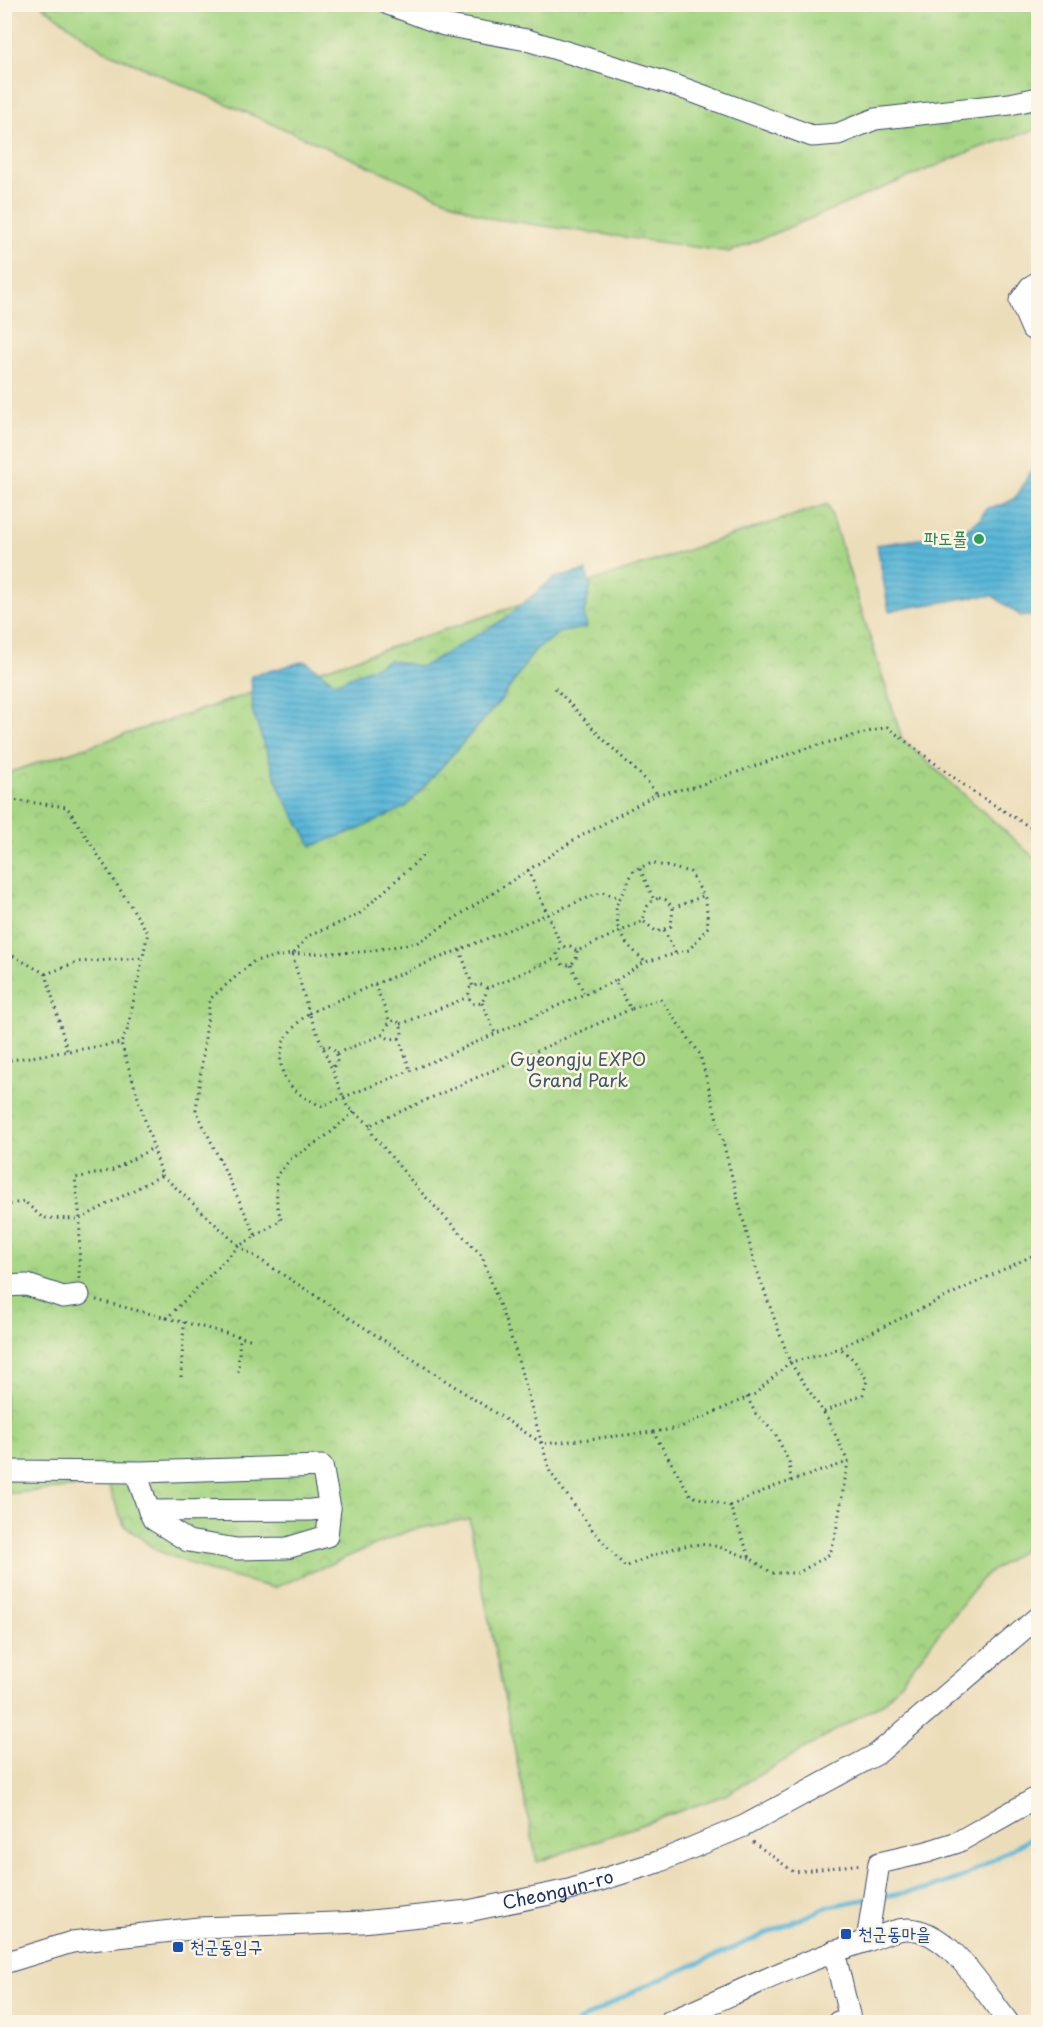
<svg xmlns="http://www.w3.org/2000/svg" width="1043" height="2027" font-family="'Playpen Sans','Poor Story',sans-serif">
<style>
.grass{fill:url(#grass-tufts);stroke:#608270;stroke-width:1.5}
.park{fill:url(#park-crowns);stroke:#608270;stroke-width:1.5}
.water{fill:url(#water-rules);stroke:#3a739b;stroke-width:1.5}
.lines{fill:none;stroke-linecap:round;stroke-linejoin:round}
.stream{stroke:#5ab7d8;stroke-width:4.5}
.minor-casing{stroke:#3a496c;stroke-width:23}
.path{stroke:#3a496c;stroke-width:3;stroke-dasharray:1.5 4.5;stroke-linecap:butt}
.minor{stroke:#fff;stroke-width:21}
.leisure-dot{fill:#2e9e5b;stroke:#fcf5e5;stroke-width:2}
.transit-dot{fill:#1a4fb4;stroke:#fcf5e5;stroke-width:2}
.labels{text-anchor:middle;stroke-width:5;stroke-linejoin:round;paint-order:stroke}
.leisure-label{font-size:18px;fill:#27864d;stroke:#fcf5e5;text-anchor:end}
.park-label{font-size:18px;fill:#3e5867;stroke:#fcf5e5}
.street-label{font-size:18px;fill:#1b2f5e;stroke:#fcf5e5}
.transit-label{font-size:18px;fill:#164399;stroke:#fcf5e5;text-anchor:start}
</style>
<defs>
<pattern id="grass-tufts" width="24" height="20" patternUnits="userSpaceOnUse" patternTransform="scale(1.5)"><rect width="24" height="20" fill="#a5d583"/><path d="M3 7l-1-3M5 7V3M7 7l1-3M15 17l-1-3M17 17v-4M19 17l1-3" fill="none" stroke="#8db774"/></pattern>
<pattern id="park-crowns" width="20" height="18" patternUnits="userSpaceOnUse" patternTransform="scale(1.5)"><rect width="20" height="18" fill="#a5d583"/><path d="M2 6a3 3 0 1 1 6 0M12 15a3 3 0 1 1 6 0" fill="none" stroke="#8db774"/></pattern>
<pattern id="water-rules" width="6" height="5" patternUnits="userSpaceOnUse" patternTransform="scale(1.5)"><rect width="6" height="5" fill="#5ab7d8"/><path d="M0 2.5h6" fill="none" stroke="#4a95b2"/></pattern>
</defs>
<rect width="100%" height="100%" fill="#fcf5e5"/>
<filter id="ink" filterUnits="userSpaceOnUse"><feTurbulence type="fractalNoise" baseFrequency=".0167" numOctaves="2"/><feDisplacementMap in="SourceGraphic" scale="12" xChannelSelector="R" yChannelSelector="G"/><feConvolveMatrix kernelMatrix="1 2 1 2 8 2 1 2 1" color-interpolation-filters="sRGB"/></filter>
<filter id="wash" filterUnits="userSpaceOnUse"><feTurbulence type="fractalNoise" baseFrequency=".008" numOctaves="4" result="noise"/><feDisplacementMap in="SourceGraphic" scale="24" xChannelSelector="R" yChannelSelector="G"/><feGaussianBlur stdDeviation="1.35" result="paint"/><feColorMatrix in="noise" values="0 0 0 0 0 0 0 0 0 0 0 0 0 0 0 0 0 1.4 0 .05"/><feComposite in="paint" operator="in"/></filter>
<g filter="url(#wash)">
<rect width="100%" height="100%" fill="#ecddb9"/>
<path class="grass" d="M41 5H1038V129L976 149 730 252 488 218 103 50Z"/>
<path class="park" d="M828 504 902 739 1038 861V1539L983 1577 886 1701 725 1795 537 1862 469 1519 410 1530 274 1588 209 1571 156 1550 124 1525 108 1484 5 1494 4 774Z"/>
<path class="water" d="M1038 461V616H1021L993 596H978L889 611 877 545 962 533 980 519 987 508C1027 503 1017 485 1038 461Z
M586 571 591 587 584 613 587 628 561 632 535 650 501 700 406 807 359 829 312 846 281 792 253 713 251 676 305 661 336 683 390 660 422 667 503 620 554 578Z"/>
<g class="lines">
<path class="stream" d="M881 1897 927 1889 963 1877 1038 1834
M578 2022 638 1989 830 1906 867 1899"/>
</g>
</g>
<g filter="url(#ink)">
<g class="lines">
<defs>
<g id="minor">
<path d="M388 4 444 25 527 40 677 86 812 136 838 134 875 119 1010 104 1038 98"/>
<path d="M1038 282 1030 287 1020 301 1032 329 1038 325"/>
<path d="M4 1286 27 1285 63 1297 79 1295"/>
<path d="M4 1471 142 1472 322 1466 330 1508 311 1510 149 1511 136 1472"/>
<path d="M149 1511 153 1519 188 1541 237 1549 287 1548 327 1536 330 1508"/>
<path d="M867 1941C879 1937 893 1929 906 1929 949 1928 984 1992 1008 2022"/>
<path d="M834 1951 850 2019 838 2022"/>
<path id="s1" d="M4 1963 72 1942 199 1928 362 1922 468 1911 569 1890 658 1862 744 1826 877 1754 1038 1617"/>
<path d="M669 2022C735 1994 798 1962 867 1941L879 1863 927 1852 958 1842 1038 1797"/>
</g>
</defs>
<use href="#minor" class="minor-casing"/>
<path class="path" d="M555 688 603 739 647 781 657 794
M4 799 67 807 148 933 127 1031 121 1043
M640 869 654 900
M528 870 562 947
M659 898 666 900 673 908 671 926 657 932 643 921C645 909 647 902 659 898Z
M673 908 703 896
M664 930 676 954
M4 948 11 955 46 974
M460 950 473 987
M577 951 576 959 571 965H563L557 958V952L562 947 570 946 577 951 643 921
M294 953 308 936 358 915 426 853
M292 954 362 952 417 943 574 840 657 794 694 787 804 749 887 727 973 792 1038 832
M571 965 584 993
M375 984 390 1022
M488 988 482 1003 474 1004 468 997 470 988 479 984 488 988 557 958
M482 1003 495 1033
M631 1009 370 1125 373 1135 420 1191 482 1256 514 1346 550 1472 591 1528 625 1567C654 1555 687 1538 719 1547 730 1550 740 1555 750 1558
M401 1024 468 997
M399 1038 410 1070
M323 1047 329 1046 337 1053V1062L332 1069
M67 1050 46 974 78 962 143 958
M337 1053 382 1035 390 1039 399 1038 402 1034 401 1024 395 1020 390 1022 382 1035
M4 1061 121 1043 162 1175 80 1219 79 1280
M370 1125 347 1106 309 1013C299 1021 290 1030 284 1041 282 1045 282 1050 281 1055 278 1081 299 1097 322 1106 366 1088 411 1071 454 1052 508 1028 561 1004 615 981
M162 1175 239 1246 256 1236 196 1110 210 999 254 961 292 954 309 1013 375 984 602 892 620 898
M4 1206 24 1201 43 1218 80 1219 75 1178 113 1170 153 1148
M256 1236 281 1220 277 1204 276 1176 290 1160 329 1134 354 1112
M96 1300 167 1318 239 1246 543 1444 653 1432 691 1496 730 1506 750 1558 772 1573H798L830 1554 836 1532 848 1462 828 1419 790 1362 755 1265 700 1054 660 999 631 1009 615 981 645 962 689 950 708 927 706 900 690 872 652 863 634 870 616 906 618 927 627 944 645 962
M167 1318 253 1340
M238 1372 240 1337
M181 1377 184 1322
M747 1397 756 1414 775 1433 789 1462 791 1481
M824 1412 863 1394 867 1380 854 1360 840 1348
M653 1432 679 1428 755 1394 790 1362 826 1354 1038 1253
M730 1506 770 1488 848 1462
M753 1842 794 1872 862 1864"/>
<use href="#minor" class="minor"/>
</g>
</g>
<circle class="leisure-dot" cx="979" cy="539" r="6"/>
<g class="transit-dot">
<rect x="840" y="1928" width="12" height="12" rx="3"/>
<rect x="172" y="1941" width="12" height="12" rx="3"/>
</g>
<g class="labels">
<g class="leisure-label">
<text x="967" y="545">파도풀</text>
</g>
<g class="park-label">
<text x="578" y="1066">Gyeongju EXPO<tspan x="578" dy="21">Grand Park</tspan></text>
</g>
<g class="street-label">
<text dy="6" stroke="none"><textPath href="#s1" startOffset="561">Cheongun-ro</textPath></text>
</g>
<g class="transit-label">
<text x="858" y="1940">천군동마을</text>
<text x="190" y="1953">천군동입구</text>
</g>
</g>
<rect width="1043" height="2027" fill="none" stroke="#fcf5e5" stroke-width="24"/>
</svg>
